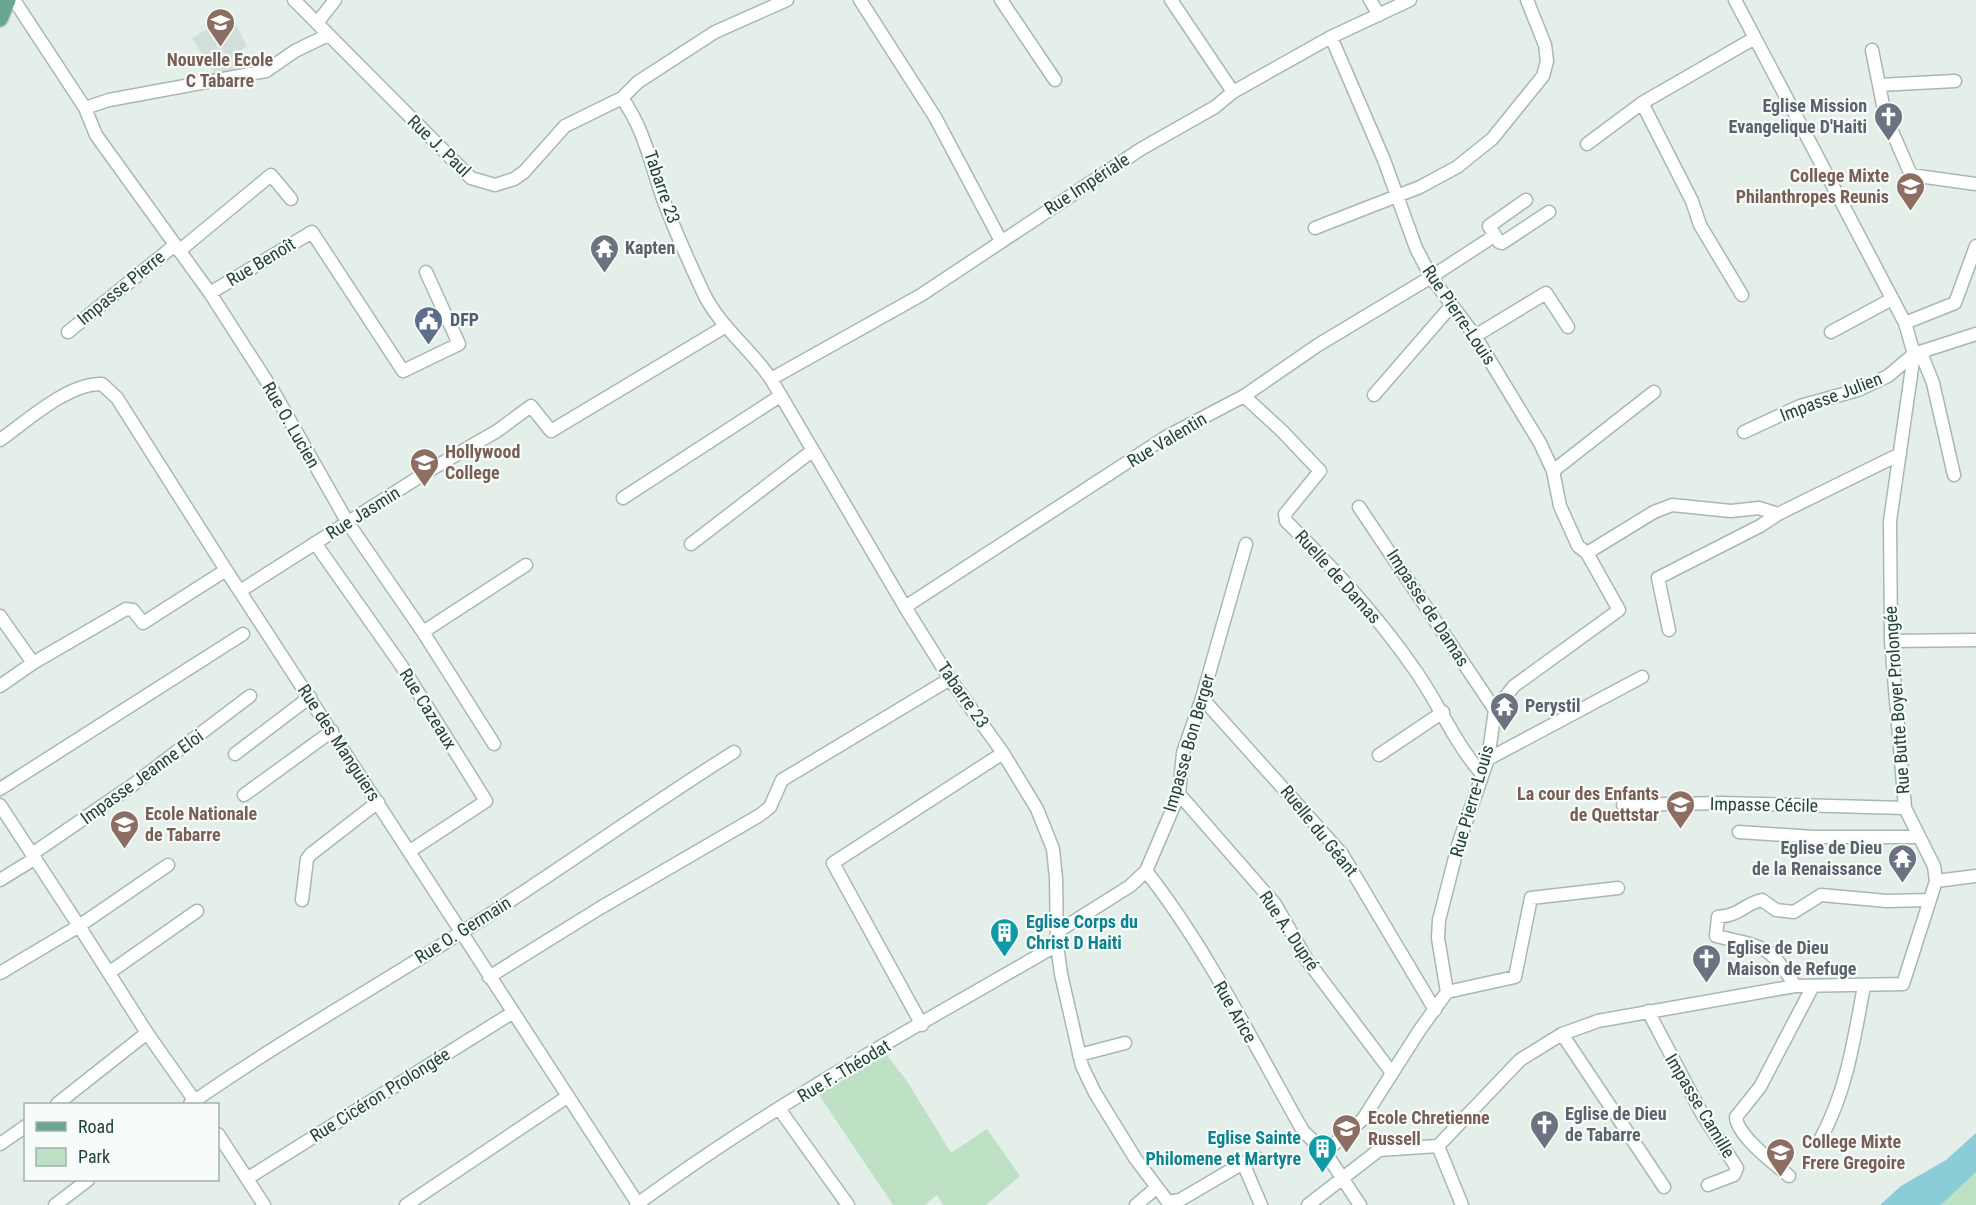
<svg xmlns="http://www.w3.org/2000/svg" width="1976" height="1205" font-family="'Roboto Condensed',sans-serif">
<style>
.built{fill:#d3dfd9}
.green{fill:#bee1c6}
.water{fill:#8bcdd6}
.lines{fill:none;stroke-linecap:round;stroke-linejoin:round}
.minor-casing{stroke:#a7b8b1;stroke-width:15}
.major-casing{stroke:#c1cac8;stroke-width:18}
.minor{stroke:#fff;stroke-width:12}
.major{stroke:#68a794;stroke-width:15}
.labels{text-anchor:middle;stroke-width:4.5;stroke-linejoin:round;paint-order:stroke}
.education-label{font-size:18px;font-weight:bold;fill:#785e54;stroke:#f7fbf9;text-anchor:start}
.worship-label{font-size:18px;font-weight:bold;fill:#5b616d;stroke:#f7fbf9;text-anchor:start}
.street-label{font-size:18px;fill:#234339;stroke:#f7fbf9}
.service-label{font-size:18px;font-weight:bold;fill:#4e5e75;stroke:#f7fbf9;text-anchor:start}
.culture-label{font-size:18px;font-weight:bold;fill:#0d838f;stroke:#f7fbf9;text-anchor:start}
</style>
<rect width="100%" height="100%" fill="#e5efea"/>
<path class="built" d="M231 15 247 46 237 53 245 75 220 82 192 38Z"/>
<path class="green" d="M885 1053 907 1081 951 1153 987 1129 1020 1176 986 1205H943L937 1195 925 1205H893L819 1095Z
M1976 1172V1205H1941Z"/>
<path class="water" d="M1976 1133V1172L1941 1205H1880L1901 1186 1946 1160Z"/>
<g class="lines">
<defs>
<path id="minor" d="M14 0 85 108 96 135 210 293 273 391 348 523 423 632 494 744
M294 0 471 178 495 185 514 179 524 172 565 126 622 98 638 82 715 32 787 0
M860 0 935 117 1001 241
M1001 0 1055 80
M1171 0 1233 92
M1370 0 1379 15
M317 23 335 0
M1331 37 1384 160 1416 248 1431 277 1475 336 1540 443 1553 471 1560 506 1578 546 1587 553 1619 610 1514 686 1495 710 1488 759 1459 842 1439 920 1438 938 1447 992 1419 1031 1363 1119 1325 1152 1360 1205
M1872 50 1885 115 1911 175 1976 184
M1879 85 1955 81
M622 98C645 131 650 162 663 199 675 231 689 262 703 292 719 326 750 348 771 379L905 607 950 679 1003 753 1037 809 1053 849 1056 878 1057 945 1061 974 1082 1066 1095 1093 1135 1158 1168 1202 1180 1200 1243 1163 1261 1205
M1642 103 1692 201 1700 225 1742 295
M85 108 109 100 266 71 295 51 328 35
M1587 144 1642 103 1753 39
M1526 200 1489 226 1499 242 1502 243 1549 212
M1315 228 1420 187 1457 167 1492 139 1543 76 1547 61 1545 45 1527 0
M179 251 271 175 291 199
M210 293 312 232 403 371 459 344 426 272
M1905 323 1955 303 1976 246
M68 332 175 245
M1831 332 1892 299
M1475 336 1546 293 1568 327
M1921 353 1933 383 1954 475
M771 379 921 295 1141 149 1215 107 1233 92 1331 37 1410 0
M1374 395 1452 305
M1244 396 1282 431 1320 471 1285 514 1286 521C1333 568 1377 615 1415 670 1439 704 1455 744 1482 774
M1744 432 1800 406 1858 390 1888 376 1914 354 1976 334
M0 440C27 421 68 383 102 384L117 398 226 570 638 1204
M1553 471 1654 392
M623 498 780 396
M1359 507 1495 710
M315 543 401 665 486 801 410 851
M691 544 812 451
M1587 553 1654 512 1672 505 1731 511 1759 508 1778 514 1900 454
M240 591 430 470 497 431 531 406 551 431 726 326
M905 607 1166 437 1244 396 1318 345 1431 277 1494 236
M0 616 33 663
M1669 630 1658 578 1760 526 1778 514
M423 632 526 565
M1891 641 1976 640
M0 686 33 663 126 609 133 610 143 623 226 570
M1202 698 1342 854 1435 1010
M235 754 310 697
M1379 755 1443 712
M1488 759 1642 677
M0 789 243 634
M1179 794 1275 904 1307 960 1392 1073
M244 795 332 731
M0 805 79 926 0 973
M1623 805 1720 803 1905 808
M1739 832 1814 837H1917
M32 854 134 784 250 696
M168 865 79 926 147 1033 197 1104
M1146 871C1208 950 1253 1043 1303 1131L1325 1152
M0 880 34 859
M1936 881 1976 876
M302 900 307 859 311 854 378 802
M1057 932 1130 886 1146 871 1179 794 1183 753 1202 698 1246 544
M110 972 197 911
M489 977 600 908 760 815 770 807 782 780 950 679
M1795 986C1770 944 1762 947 1716 936L1718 917C1742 915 1743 904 1762 900L1776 910 1794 912 1821 895 1887 901 1929 900
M1447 992 1515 977 1531 898 1618 888
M1648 1011 1702 1114 1737 1168 1734 1175 1708 1185
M922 1025 833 863 1003 753
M1562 1034 1664 1187
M1079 1055 1125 1043
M57 1104 147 1033
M190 1104C277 1043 371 990 462 932 554 874 642 810 734 752
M780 1110 848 1205
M218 1134 264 1205
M1821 1138C1847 1090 1854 1039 1864 986
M0 1144 26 1126
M1438 1146 1462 1205
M1243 1163 1257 1158
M1789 1176C1775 1164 1737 1136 1736 1117L1760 1087 1813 986
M248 1178 512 1013
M55 1205 88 1180
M406 1205 567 1097
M636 1205C768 1107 915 1027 1057 945
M1136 1205 1156 1188
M1308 1205 1379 1150 1438 1146 1520 1060 1562 1034 1598 1021 1795 986 1903 984 1936 881 1934 866 1905 808 1891 641 1890 521 1914 354 1905 323 1735 0"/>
<path id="major" d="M0 19 8 0"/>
</defs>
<use href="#minor" class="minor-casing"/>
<use href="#major" class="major-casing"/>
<use href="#minor" class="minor"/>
<use href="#major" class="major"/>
</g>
<defs>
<symbol id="university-pin" viewBox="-11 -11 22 30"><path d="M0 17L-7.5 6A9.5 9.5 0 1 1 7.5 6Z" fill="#8d6e63" stroke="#f7fbf9"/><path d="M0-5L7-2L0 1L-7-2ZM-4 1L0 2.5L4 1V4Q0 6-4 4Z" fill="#fff"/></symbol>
<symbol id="church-pin" viewBox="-11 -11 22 30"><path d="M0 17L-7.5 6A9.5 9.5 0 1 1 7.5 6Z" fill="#6b7280" stroke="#f7fbf9"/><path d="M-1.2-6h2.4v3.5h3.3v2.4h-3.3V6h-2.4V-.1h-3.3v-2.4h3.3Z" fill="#fff"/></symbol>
<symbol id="school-pin" viewBox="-11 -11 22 30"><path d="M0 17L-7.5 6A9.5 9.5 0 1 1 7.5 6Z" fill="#8d6e63" stroke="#f7fbf9"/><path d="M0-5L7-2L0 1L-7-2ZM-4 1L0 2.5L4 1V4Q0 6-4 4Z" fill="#fff"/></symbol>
<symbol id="temple-pin" viewBox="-11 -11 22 30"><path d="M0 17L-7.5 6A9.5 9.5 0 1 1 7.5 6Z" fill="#6b7280" stroke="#f7fbf9"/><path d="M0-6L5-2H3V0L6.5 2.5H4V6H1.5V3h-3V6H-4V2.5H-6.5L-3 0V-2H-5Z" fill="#fff"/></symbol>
<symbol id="civic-pin" viewBox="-11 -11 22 30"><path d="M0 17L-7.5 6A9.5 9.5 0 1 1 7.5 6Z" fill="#5c6f8a" stroke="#f7fbf9"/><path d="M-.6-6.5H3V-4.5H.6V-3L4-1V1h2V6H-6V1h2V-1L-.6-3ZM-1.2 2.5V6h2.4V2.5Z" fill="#fff"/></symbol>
<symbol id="building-pin" viewBox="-11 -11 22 30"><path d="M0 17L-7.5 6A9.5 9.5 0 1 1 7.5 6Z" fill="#0f9aa8" stroke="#f7fbf9"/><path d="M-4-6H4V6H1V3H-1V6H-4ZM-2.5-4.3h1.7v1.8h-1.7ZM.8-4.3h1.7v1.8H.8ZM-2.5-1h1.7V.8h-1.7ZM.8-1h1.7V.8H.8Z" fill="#fff"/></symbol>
</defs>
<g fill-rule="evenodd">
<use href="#university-pin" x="204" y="6" width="33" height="45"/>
<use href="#church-pin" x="1872" y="100" width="33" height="45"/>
<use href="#school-pin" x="1894" y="170" width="33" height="45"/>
<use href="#temple-pin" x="588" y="232" width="33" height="45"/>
<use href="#civic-pin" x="412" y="304" width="33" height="45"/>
<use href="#university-pin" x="408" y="446" width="33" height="45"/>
<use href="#temple-pin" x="1488" y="690" width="33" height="45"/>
<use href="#school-pin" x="1664" y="788" width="33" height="45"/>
<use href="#school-pin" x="108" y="808" width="33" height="45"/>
<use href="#temple-pin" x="1886" y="842" width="33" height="45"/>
<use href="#building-pin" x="988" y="916" width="33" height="45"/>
<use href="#church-pin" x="1690" y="942" width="33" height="45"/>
<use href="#church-pin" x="1528" y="1108" width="33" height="45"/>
<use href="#school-pin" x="1330" y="1112" width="33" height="45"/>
<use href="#building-pin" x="1306" y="1132" width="33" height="45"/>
<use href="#school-pin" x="1764" y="1136" width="33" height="45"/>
</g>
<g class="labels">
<g class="education-label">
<text x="220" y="66" text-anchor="middle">Nouvelle Ecole<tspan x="220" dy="21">C Tabarre</tspan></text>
<text x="1889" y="182" text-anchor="end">College Mixte<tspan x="1889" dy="21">Philanthropes Reunis</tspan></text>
<text x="445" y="458">Hollywood<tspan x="445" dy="21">College</tspan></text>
<text x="1659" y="800" text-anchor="end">La cour des Enfants<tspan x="1659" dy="21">de Quettstar</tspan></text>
<text x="145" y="820">Ecole Nationale<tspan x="145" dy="21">de Tabarre</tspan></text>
<text x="1368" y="1124">Ecole Chretienne<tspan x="1368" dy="21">Russell</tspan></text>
<text x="1802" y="1148">College Mixte<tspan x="1802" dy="21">Frere Gregoire</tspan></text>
</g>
<g class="worship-label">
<text x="1867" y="112" text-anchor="end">Eglise Mission<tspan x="1867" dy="21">Evangelique D'Haiti</tspan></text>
<text x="625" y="254">Kapten</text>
<text x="1525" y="712">Perystil</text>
<text x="1882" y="854" text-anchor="end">Eglise de Dieu<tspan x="1882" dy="21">de la Renaissance</tspan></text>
<text x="1727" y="954">Eglise de Dieu<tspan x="1727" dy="21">Maison de Refuge</tspan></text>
<text x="1565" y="1120">Eglise de Dieu<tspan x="1565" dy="21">de Tabarre</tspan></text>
</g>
<g class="street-label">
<text transform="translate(439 146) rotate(44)" y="6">Rue J. Paul</text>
<text transform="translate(1087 184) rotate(-33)" y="6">Rue Impériale</text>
<text transform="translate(662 187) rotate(71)" y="6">Tabarre 23</text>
<text transform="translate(261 262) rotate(-31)" y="6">Rue Benoît</text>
<text transform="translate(121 288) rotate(-39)" y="6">Impasse Pierre</text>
<text transform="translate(1459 315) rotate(56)" y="6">Rue Pierre-Louis</text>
<text transform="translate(1831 397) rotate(-21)" y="6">Impasse Julien</text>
<text transform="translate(291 425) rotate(60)" y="6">Rue O. Lucien</text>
<text transform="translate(1167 440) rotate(-31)" y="6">Rue Valentin</text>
<text transform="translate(363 513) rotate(-32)" y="6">Rue Jasmin</text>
<text transform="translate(1338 577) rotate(48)" y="6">Ruelle de Damas</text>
<text transform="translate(1428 608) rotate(57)" y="6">Impasse de Damas</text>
<text transform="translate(963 695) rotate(55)" y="6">Tabarre 23</text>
<text transform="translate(1897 700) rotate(-94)" y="6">Rue Butte Boyer Prolongée</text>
<text transform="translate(428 709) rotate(58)" y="6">Rue Cazeaux</text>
<text transform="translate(339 743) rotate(57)" y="6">Rue des Manguiers</text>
<text transform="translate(1189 743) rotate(-74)" y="6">Impasse Bon Berger</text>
<text transform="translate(142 777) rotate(-36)" y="6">Impasse Jeanne Eloi</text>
<text transform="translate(1472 801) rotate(-74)" y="6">Rue Pierre-Louis</text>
<text transform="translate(1764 805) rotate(1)" y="6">Impasse Cécile</text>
<text transform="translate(1319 831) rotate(51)" y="6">Ruelle du Géant</text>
<text transform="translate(463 930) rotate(-32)" y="6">Rue O. Germain</text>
<text transform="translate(1289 931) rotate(56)" y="6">Rue A. Dupré</text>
<text transform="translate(1235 1012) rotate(60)" y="6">Rue Arice</text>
<text transform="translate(844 1071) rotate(-31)" y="6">Rue F. Théodat</text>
<text transform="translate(380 1095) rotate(-32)" y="6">Rue Cicéron Prolongée</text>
<text transform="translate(1700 1106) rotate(59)" y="6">Impasse Camille</text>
</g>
<g class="service-label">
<text x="450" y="326">DFP</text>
</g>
<g class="culture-label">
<text x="1026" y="928">Eglise Corps du<tspan x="1026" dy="21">Christ D Haiti</tspan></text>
<text x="1301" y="1144" text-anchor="end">Eglise Sainte<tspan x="1301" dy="21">Philomene et Martyre</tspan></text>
</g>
</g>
<rect x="24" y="1103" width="195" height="78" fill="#f7fbf9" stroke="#a2b1ac" stroke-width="1.5"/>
<rect x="36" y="1122" width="30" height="9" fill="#68a794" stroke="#a2b1ac" stroke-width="1.5"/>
<text x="78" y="1133" font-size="18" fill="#234339">Road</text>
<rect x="36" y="1148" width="30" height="18" fill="#bee1c6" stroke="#a2b1ac" stroke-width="1.5"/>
<text x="78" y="1163" font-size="18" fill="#234339">Park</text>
</svg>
